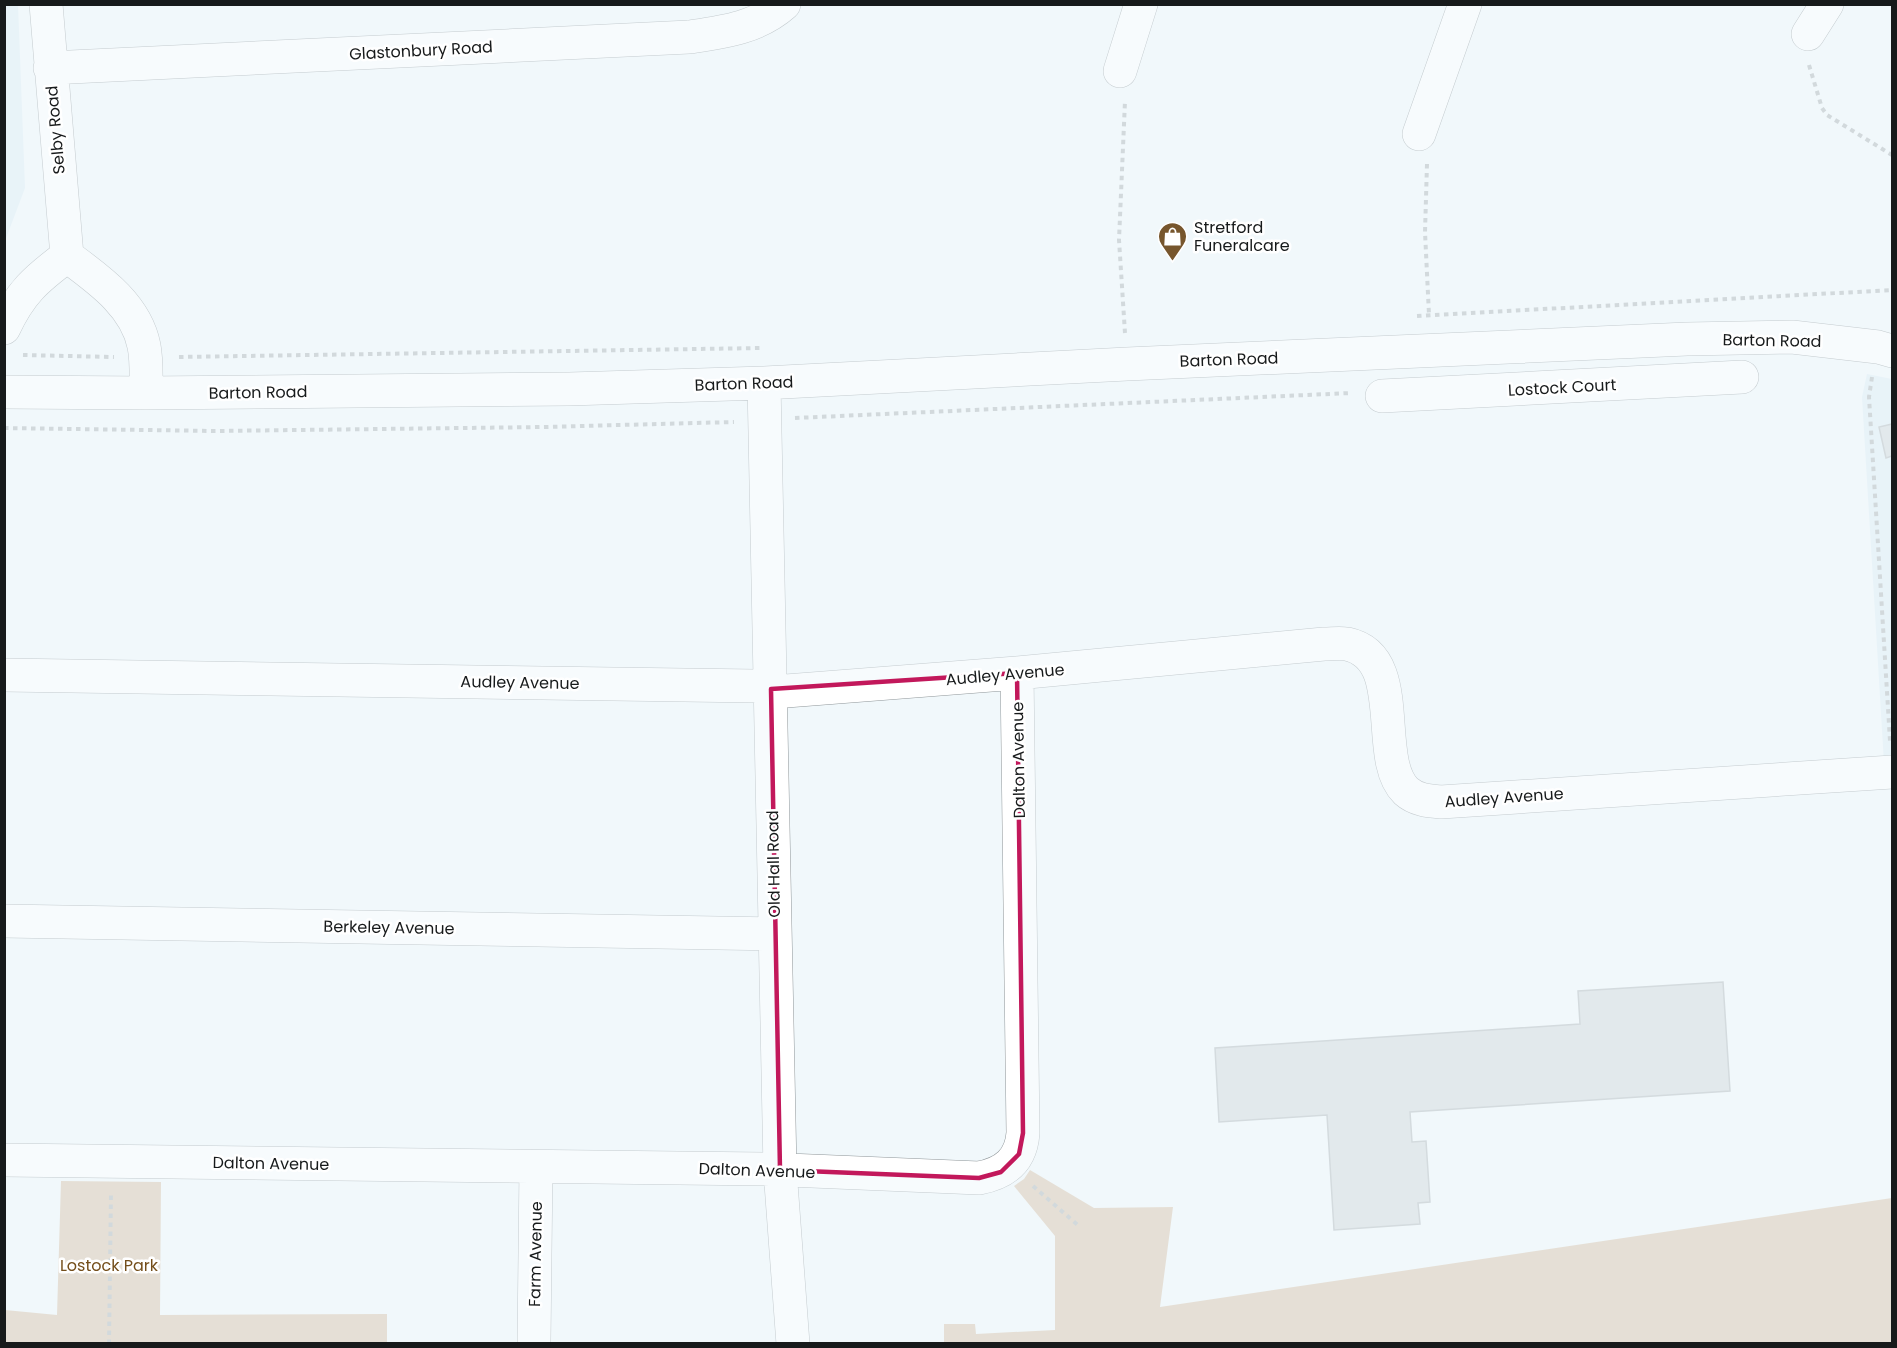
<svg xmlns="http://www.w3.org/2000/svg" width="1897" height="1348" font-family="Poppins,sans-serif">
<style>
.built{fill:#deedf4}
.green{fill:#d8c2a8}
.building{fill:#d0d7da;stroke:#b1b8bb;stroke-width:1.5}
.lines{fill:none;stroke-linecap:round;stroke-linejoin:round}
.minor-casing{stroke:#90979a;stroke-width:34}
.path{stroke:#aeb4b6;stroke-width:4;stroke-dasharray:4.5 4.5;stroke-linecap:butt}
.minor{stroke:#fff;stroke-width:33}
.marked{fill:none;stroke:#c2185b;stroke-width:4.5;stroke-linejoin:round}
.labels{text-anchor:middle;stroke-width:5;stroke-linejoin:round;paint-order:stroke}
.street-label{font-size:16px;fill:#171a1b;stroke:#fff}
.poi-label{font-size:16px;fill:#171a1b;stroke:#fff;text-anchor:start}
.park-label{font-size:16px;fill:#744e1b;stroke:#fff}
</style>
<rect width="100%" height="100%" fill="#f1f8fb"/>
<path class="built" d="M5 4 18 5 25 188 5 241Z
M1867 374 1892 379V763H1884L1862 397Z"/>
<path class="green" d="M1030 1170 1094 1208 1173 1207 1160 1307 1892 1198V1343H944V1324H975L976 1334 1055 1330V1236L1014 1186 1024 1179Z
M61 1181 161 1182 160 1315 387 1314V1343H5V1310L57 1315Z"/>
<path class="building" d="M1892 424V456L1886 458 1879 427Z
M1723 982 1730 1091 1410 1112 1412 1142 1426 1141 1430 1202 1418 1203 1420 1224 1334 1230 1327 1115 1219 1122 1215 1048 1580 1024 1578 991Z"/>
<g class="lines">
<defs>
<path id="minor" d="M46 4 67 256
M1808 34 1827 4
M50 68 689 37C723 32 757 28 784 4
M1120 71 1141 4
M1419 134 1465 4
M4 328C20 293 36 279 67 256 98 279 136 305 144 346 147 361 146 377 146 393
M764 383 780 1170 793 1344
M4 392 146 393 569 389 764 383 1127 364 1687 339 1792 337 1878 347 1892 351
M1382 396 1742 377
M4 675 755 686 786 691 1017 673 1324 644C1331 644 1340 643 1347 644 1409 657 1372 758 1406 791 1416 800 1429 801 1441 802L1892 772
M4 921 774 934
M4 1160 764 1169 979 1178C1005 1173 1021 1160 1023 1133L1017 673
M534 1341 536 1167"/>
</defs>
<use href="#minor" class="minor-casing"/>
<path class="path" d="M1809 65 1822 108 1827 115 1892 155
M1427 164 1425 232 1429 315
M1417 316 1892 290
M1125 333 1119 240 1125 101
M23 355 114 357
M179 357 762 348
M1872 377 1869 397 1890 741
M795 418 1351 393
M4 428 215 431 544 427 734 422
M1033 1186 1080 1227
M109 1344 111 1192"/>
<use href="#minor" class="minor"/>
</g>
<path d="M0 0H1897V1348H0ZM1017 673 1023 1133 1019 1154 1001 1172 979 1178 780 1170 771 689Z" fill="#f1f8fb" fill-opacity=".55" fill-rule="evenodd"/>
<path class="marked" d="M1017 673 1023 1133 1019 1154 1001 1172 979 1178 780 1170 771 689Z"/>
<defs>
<symbol id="shop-pin" viewBox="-11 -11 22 30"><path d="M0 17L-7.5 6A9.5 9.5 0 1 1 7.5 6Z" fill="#77562d" stroke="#fff"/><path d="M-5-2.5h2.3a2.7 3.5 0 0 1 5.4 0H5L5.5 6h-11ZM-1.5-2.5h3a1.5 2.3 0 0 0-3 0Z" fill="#fff"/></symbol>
</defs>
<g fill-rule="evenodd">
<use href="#shop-pin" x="1156" y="220" width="33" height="45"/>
</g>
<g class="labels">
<g class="street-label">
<text transform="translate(421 50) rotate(-3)" y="6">Glastonbury Road</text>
<text transform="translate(55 130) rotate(-95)" y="6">Selby Road</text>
<text transform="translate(1772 340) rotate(1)" y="6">Barton Road</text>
<text transform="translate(1229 359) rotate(-2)" y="6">Barton Road</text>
<text transform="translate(744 383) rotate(-2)" y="6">Barton Road</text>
<text transform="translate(1562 387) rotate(-3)" y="6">Lostock Court</text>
<text transform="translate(258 392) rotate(-1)" y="6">Barton Road</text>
<text transform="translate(1005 674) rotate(-5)" y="6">Audley Avenue</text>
<text transform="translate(520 682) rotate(1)" y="6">Audley Avenue</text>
<text transform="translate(1018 760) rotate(-91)" y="6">Dalton Avenue</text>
<text transform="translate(1504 797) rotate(-4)" y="6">Audley Avenue</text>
<text transform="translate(773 864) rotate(-91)" y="6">Old Hall Road</text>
<text transform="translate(389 927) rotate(1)" y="6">Berkeley Avenue</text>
<text transform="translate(271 1163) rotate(1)" y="6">Dalton Avenue</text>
<text transform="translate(757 1170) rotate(2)" y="6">Dalton Avenue</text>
<text transform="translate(535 1254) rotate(-89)" y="6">Farm Avenue</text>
</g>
<g class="poi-label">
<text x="1194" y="233">Stretford<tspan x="1194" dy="18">Funeralcare</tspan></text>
</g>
<g class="park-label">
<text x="109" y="1271">Lostock Park</text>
</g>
</g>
<rect width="1897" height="1348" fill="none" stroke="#171a1b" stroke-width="12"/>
</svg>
